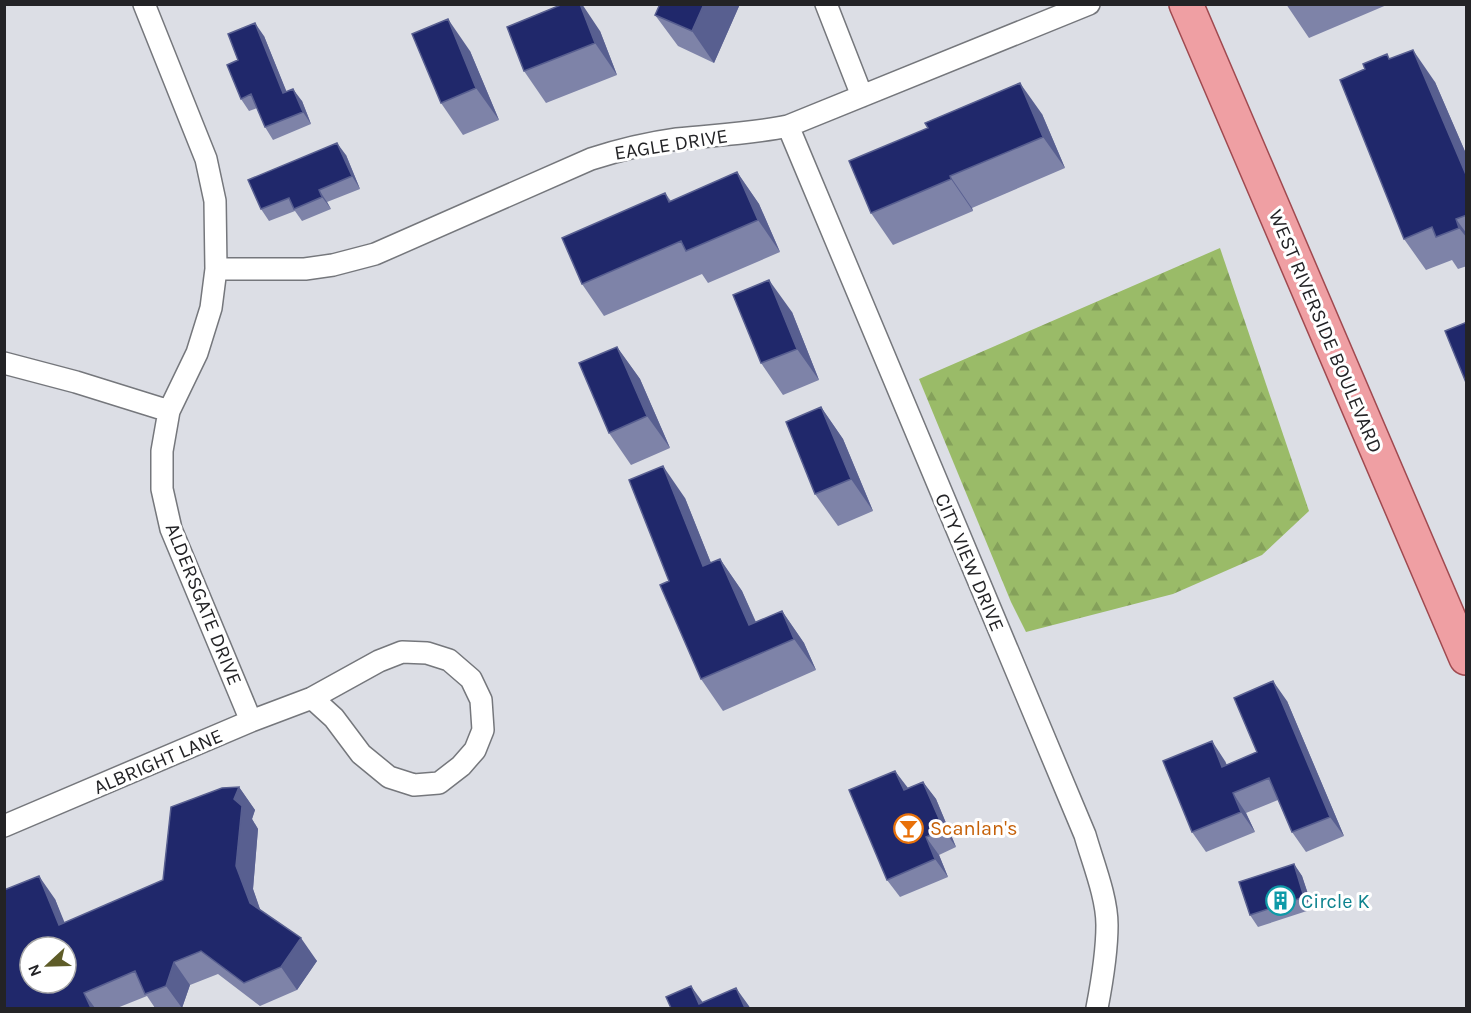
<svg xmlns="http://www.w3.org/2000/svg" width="1471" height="1013" font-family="Karla,sans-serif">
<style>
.forest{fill:url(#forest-firs)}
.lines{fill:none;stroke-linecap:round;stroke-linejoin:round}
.street-casing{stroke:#75777c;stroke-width:24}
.primary-casing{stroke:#a04a50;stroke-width:36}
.street{stroke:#fff;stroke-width:21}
.primary{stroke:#ef9fa3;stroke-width:33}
.wall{fill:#7e83a8}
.shaded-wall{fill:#585f90}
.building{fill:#20286b;stroke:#585f90;stroke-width:1.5;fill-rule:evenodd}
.labels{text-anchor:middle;stroke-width:6;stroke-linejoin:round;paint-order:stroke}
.street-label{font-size:20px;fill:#232326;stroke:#fff}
.food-label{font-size:20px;fill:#c56008;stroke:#fff;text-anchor:start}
.culture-label{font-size:20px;fill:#0d838f;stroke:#fff;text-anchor:start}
</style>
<defs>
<pattern id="forest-firs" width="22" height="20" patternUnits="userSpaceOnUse" patternTransform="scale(1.5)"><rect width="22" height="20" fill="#9abb68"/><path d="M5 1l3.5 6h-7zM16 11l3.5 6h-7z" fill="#84a05a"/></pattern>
</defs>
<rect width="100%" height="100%" fill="#dcdee5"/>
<path class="forest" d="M1220 248 1309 511 1262 555 1173 594 1026 632 1011 602 919 379Z"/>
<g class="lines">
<defs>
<path id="street" d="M144 4 206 159 215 201 216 269 211 308 197 353 169 411 162 451V489L171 529 251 721
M826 4 862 96
M788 126 1085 835C1093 863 1107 897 1107 925 1107 953 1102 982 1097 1008
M216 269H305L333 265 375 254 591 159C619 150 648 143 677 139 714 135 751 134 788 126L1089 4
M4 363 76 382 169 411
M4 826 251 721 312 698 379 661 402 652 427 653 449 660 471 679 481 700 483 730 475 750 461 766 439 783 414 785 389 777 361 754 334 718 312 698"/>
<path id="primary" d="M1186 4 1466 658"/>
</defs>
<use href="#street" class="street-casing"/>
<use href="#primary" class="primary-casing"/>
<use href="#street" class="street"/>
<use href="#primary" class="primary"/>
</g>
<path class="wall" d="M660 4H740L714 63 678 46 655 15Z
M1286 4H1389L1309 38Z
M600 31 617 75 546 103 524 71Z
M264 36 286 91 302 101 311 124 273 140 265 127 257 108 249 111 241 99 238 60Z
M470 51 499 120 463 135 441 103Z
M1391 59 1435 82 1467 156V266L1458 269 1452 260 1426 270 1404 239 1365 69Z
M1042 114 1065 168 972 208 973 211 893 245 871 213Z
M346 155 360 189 327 202 331 209 302 221 295 211 269 221 261 209Z
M737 172 759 204 780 252 708 283 702 274 604 316 582 284 665 193 671 201Z
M792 312 819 380 783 395 761 363Z
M617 347 640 379 670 448 631 465 609 433Z
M821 407 843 439 873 511 838 526 815 494Z
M685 498 711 563 720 559 742 591 756 622 782 611 804 643 816 670 723 711 701 679Z
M1287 701 1344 836 1306 852 1292 832 1278 800 1246 813 1255 832 1206 852 1192 832 1225 761 1227 765 1257 752Z
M923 782 936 799 956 847 939 855 948 877 900 897 887 880 908 788Z
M239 787 255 810 252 819 258 829 253 889 260 910 317 961 297 990 260 1006 218 974 190 985 182 1008H155L147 996 117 1008H4L55 899 64 923 163 880Z
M1294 864 1302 876 1313 909 1258 927 1250 915Z"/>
<path class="shaded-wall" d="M580 4H582L600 31 617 75 595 43Z
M704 4H740L714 63 692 31Z
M448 19 470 51 499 120 476 88Z
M255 23 264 36 292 105 283 93Z
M1413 50 1435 82 1467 156V177Z
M1020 83 1042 114 1065 168 1043 137Z
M293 89 302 101 311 124 303 112Z
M337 143 346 155 360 189 352 176Z
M737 172 759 204 780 252 758 220Z
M950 176 972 208 973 211 951 179Z
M319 190 327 202 331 209 322 197Z
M1456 219 1467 234V238L1459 228Z
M769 280 792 312 819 380 797 349Z
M617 347 640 379 670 448 647 416Z
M821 407 843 439 873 511 851 479Z
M663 466 685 498 725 598 703 566Z
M720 559 742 591 768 650 749 625Z
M782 611 804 643 816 670 794 639Z
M1273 681 1287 701 1344 836 1330 817Z
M1212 741 1225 761 1235 787 1222 767Z
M895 771 908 788 904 790Z
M923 782 936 799 956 847 944 830Z
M239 787 255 810 252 819 258 829 253 889 266 926 250 903 236 866 234 799Z
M1233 793 1246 813 1255 832 1241 812Z
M926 837 939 855 948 877 935 859Z
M1294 864 1302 876 1313 909 1304 897Z
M39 876 55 899 75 948 59 925Z
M301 938 317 961 297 990 281 967Z
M174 962 190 985 182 1008 166 986Z
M691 986 704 1004H699Z
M736 988 749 1006 750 1008H745Z
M84 993 95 1008H91Z"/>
<path class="building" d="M563 4H580L595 43 524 71 507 27Z
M660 4H704L692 31 655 15Z
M448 19 476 88 441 103 412 34Z
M255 23 283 93 293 89 303 112 265 127 251 94 241 99 227 65 238 60 228 34Z
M1413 50 1467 177V215L1456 219 1459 228 1436 237 1432 227 1404 239 1340 80 1365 69 1363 64 1387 54 1389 59Z
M1020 83 1043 137 950 176 951 179 871 213 849 161 928 128 925 123Z
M337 143 352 176 319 190 322 197 294 209 289 198 261 209 248 180Z
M737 172 758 220 686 251 681 241 582 284 562 238 665 193 669 202Z
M769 280 797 349 761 363 733 295Z
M1467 322V385L1445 331Z
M617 347 647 416 609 433 579 363Z
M821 407 851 479 815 494 786 422Z
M663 466 703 566 720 559 749 625 782 611 794 639 701 679 660 585 669 581 629 480Z
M1273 681 1330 817 1292 832 1269 778 1233 793 1241 812 1192 832 1163 761 1212 741 1222 767 1257 752 1234 698Z
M895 771 904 790 923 782 944 830 926 837 935 859 887 880 849 790Z
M239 787 234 799 242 806 236 866 250 903 301 938 281 967 244 983 201 951 174 962 166 986 145 994 135 971 84 993 91 1008H4V890L39 876 59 925 163 880 171 807 222 788ZM30 947H66V983H30Z
M1294 864 1304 897 1250 915 1239 882Z
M691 986 699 1004 736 988 745 1008H671L666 997Z"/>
<defs>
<symbol id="bar-ring" viewBox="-11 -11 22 22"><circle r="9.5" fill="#fff" stroke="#e8710a" stroke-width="1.5"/><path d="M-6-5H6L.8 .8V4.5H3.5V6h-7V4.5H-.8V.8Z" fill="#e8710a"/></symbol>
<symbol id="building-ring" viewBox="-11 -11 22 22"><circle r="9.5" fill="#fff" stroke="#0f9aa8" stroke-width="1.5"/><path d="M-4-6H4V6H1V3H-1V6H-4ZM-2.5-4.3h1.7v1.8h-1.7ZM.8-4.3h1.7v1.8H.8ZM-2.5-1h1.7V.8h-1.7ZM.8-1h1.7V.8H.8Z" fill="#0f9aa8"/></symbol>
</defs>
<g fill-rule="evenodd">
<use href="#bar-ring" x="892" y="812" width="33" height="33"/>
<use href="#building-ring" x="1264" y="884" width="33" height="33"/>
</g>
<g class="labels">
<g class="street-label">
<text transform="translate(671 144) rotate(-9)" y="7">EAGLE DRIVE</text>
<text transform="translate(1326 331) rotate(67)" y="7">WEST RIVERSIDE BOULEVARD</text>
<text transform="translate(970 562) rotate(67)" y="7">CITY VIEW DRIVE</text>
<text transform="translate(204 604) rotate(68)" y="7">ALDERSGATE DRIVE</text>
<text transform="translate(158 761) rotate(-23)" y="7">ALBRIGHT LANE</text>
</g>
<g class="food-label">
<text x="930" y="835">Scanlan's</text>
</g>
<g class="culture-label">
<text x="1301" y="908">Circle K</text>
</g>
</g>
<rect width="1471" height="1013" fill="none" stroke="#232326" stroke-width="12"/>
<g transform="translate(48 965) rotate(248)"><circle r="28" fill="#ffffff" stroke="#a7a7a8" stroke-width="1.5"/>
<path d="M0-4.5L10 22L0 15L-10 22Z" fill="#5e5c28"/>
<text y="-9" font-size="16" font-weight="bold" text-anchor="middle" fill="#232326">N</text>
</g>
</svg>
